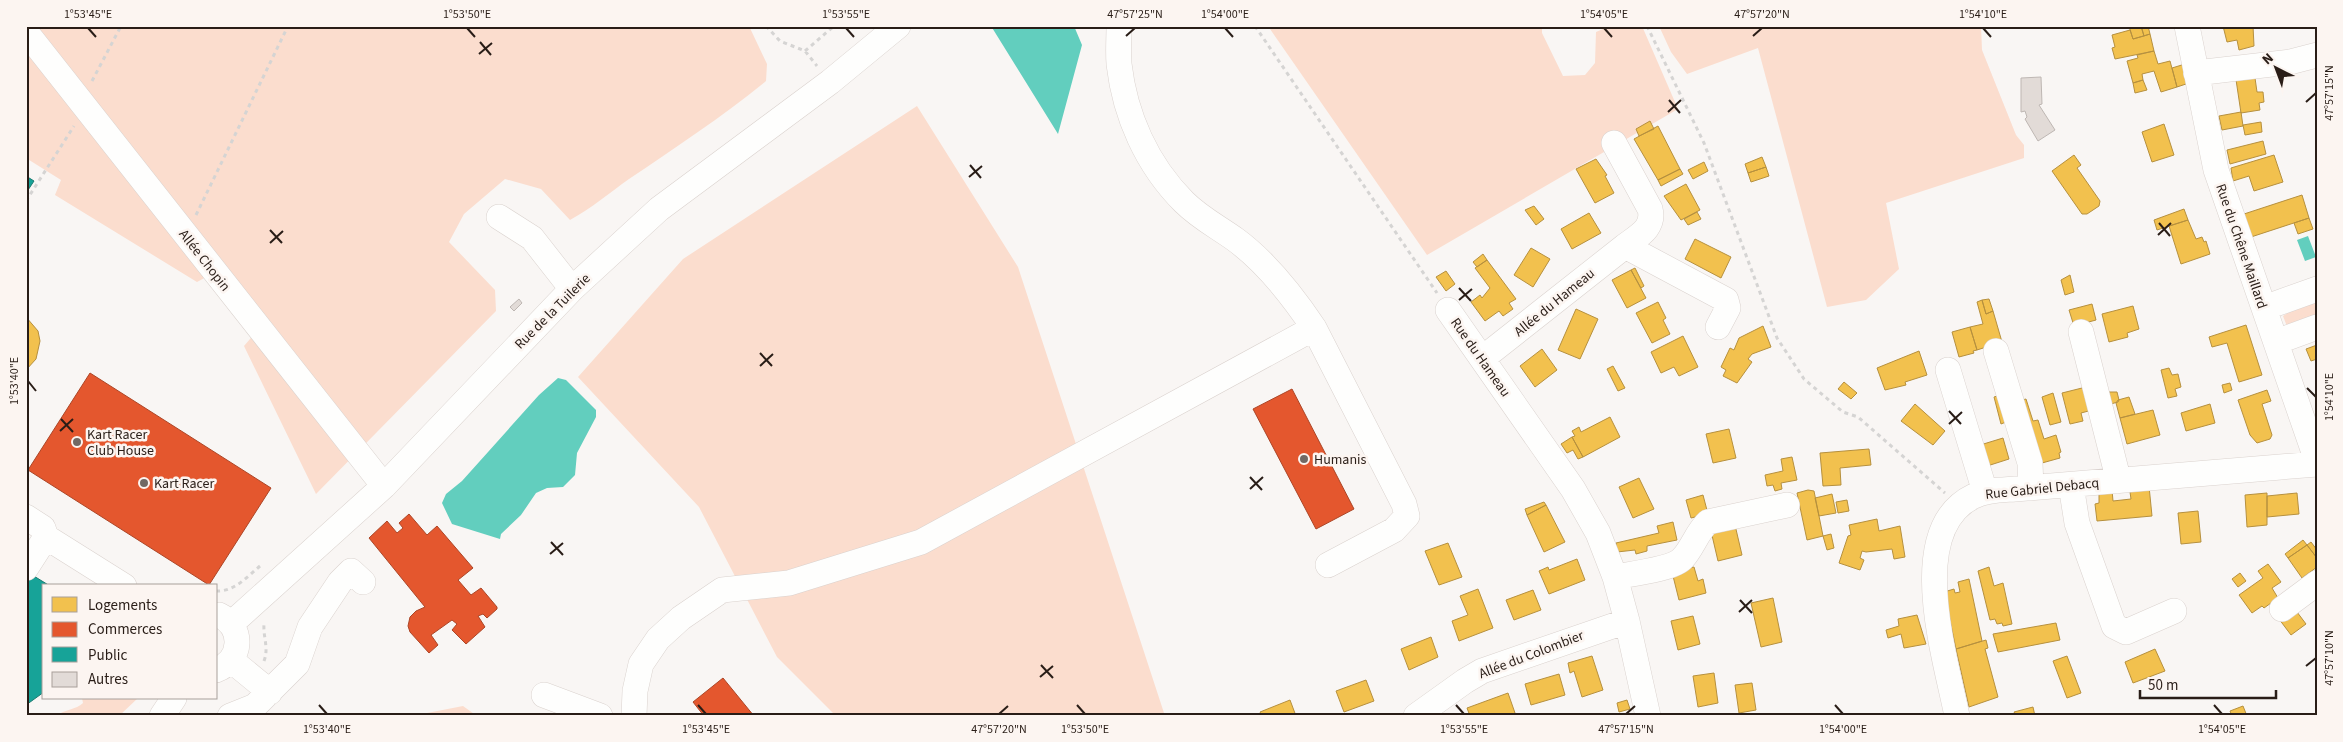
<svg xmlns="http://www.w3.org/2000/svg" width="2343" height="742" font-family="'Source Sans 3',sans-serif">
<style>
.green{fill:#fbddce}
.water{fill:#62cebe}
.homes{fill:#f2c14e;stroke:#b6903e}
.shops{fill:#e4572e;stroke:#ac4627}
.public{fill:#17a398;stroke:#1c7b71}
.building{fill:#e2dbd7;stroke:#beb7b3}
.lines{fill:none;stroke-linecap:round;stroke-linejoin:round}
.minor-casing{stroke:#dad2ce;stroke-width:26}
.path{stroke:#d5d4d3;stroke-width:3;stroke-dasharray:4 4;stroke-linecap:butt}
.minor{stroke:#fefefd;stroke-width:25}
.ticks{fill:none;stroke:#291d17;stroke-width:2}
.poi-dot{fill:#726964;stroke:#fcf5f1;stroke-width:2}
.labels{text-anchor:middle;stroke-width:5;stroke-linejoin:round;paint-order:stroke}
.street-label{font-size:14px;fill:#291d17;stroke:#fcf5f1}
.poi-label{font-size:14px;fill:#291d17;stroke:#fcf5f1;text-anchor:start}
.neatline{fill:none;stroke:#291d17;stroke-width:2}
.ticks-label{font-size:12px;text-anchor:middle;fill:#291d17}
</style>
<rect width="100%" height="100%" fill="#f9f6f4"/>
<path class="green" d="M34 26H749L767 64 766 81C722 117 676 147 629 179 609 193 592 208 570 220L541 189 505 179 464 214 449 242 495 290 496 311 316 494 244 346 267 319Z
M1268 26H1542V33L1563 76 1585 75 1595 63 1596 32 1610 26H1642L1678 109 1427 255Z
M1659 26H1981L1982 50 2016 135 2024 145V158L1886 203 1899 269 1866 300 1827 307 1758 48 1687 74 1671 52Z
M26 40 210 275 197 282 55 195 61 180 26 158Z
M917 106 1018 267 1165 716H836L777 657 699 507 578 377 683 259Z
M2317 294V319L2288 329 2283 316Z
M82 698H138L119 716H56C65 709 76 710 83 703Z
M463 706 477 716H416L422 714Z"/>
<path class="water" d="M991 26H1074L1082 45 1058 134Z
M2308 236 2316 257 2305 261 2297 240Z
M558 378 566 380 596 410V417L577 453 575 475 563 487 547 488 536 493 521 515 501 534 500 539 452 524 442 503 446 494 462 481 539 395Z"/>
<path class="homes" d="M2129 26H2141L2144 36 2133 39Z
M2141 26H2148L2150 34 2144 36Z
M2223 26H2253L2254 46 2239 50 2237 40 2227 42Z
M2130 30 2133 39 2150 34 2154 51 2115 59 2112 48 2115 47 2112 35Z
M2154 51 2158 64 2170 61 2177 87 2161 92 2154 71 2142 74 2143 80 2133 83 2127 61 2138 58 2137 55Z
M2185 64 2189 83 2177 87 2172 68Z
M2235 73 2255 78 2257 92H2263L2264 102 2259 103 2260 110 2241 113Z
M2143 80 2147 90 2135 93 2133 83Z
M2241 112 2243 126 2222 130 2219 116Z
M1650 121 1654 129 1639 136 1636 129Z
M2261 122 2262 132 2245 135 2243 125Z
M2164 124 2174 155 2152 162 2142 132Z
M1658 126 1680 169 1658 180 1634 139Z
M2263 141 2266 154 2230 164 2227 150Z
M2074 155 2081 165 2077 168 2100 201 2099 206 2087 214H2082L2052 171Z
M2274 155 2283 182 2254 191 2249 176 2233 181 2231 168Z
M1762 157 1766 167 1748 173 1745 164Z
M1596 159 1607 175 1605 176 1614 193 1595 203 1576 169Z
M1704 162 1708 171 1693 179 1688 170Z
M1766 167 1769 176 1751 182 1748 173Z
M1680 169 1683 174 1661 186 1658 180Z
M1686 184 1700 210 1681 220 1664 196Z
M2302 195 2309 218 2251 237 2244 214Z
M1534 206 1544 219 1536 225 1525 210Z
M2184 209 2188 220 2157 230 2154 220Z
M1697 212 1701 219 1688 225 1684 219Z
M1589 213 1601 233 1572 249 1561 229Z
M2309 218 2313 229 2298 234 2294 223Z
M2188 220 2196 239 2202 237 2204 242 2206 241 2210 254 2181 264 2169 226Z
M1695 239 1731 257 1721 278 1685 259Z
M1531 248 1550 259 1533 287 1514 275Z
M1483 254 1487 260 1477 267 1473 262Z
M1487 260 1516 299 1509 303 1513 309 1503 316 1499 311 1485 321 1471 302 1480 295 1482 298 1490 288 1475 268Z
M1635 268 1644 286 1641 288 1631 270Z
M1631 270 1646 298 1627 308 1612 280Z
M1446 271 1455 284 1446 291 1436 277Z
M2070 275 2074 292 2065 295 2061 280Z
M1989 299 1993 311 1986 314 1982 300Z
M1982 300 1986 314 1993 311 2002 342 1977 350 1970 327 1983 324 1977 302Z
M1658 302 1666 318 1663 320 1670 334 1652 343 1636 313Z
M2092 304 2096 320 2074 326 2069 310Z
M2133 306 2139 329 2127 333 2128 337 2109 342 2102 314Z
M1576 309 1598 319 1580 359 1558 350Z
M26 317 38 331 40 341 36 359 26 370Z
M2246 325 2262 375 2239 382 2227 343 2212 347 2209 337Z
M1763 326 1771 347 1752 354 1748 359 1752 362 1737 383 1723 376 1726 370 1721 367 1730 348 1734 350 1739 338Z
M1970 327 1977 350 1973 351 1974 353 1959 357 1952 332Z
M1683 336 1698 367 1679 376 1674 367 1661 373 1651 352Z
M2317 345V359L2311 361 2306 349Z
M1542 349 1557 370 1535 387 1520 366Z
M1919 351 1927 375 1905 382 1906 385 1885 390 1877 368Z
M1613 366 1625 388 1618 391 1607 369Z
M2169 368 2172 375 2178 374 2181 387 2175 389 2177 396 2168 398 2161 370Z
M1844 382 1857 393 1851 399 1838 389Z
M2230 383 2232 390 2224 393 2222 385Z
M2090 386 2096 409 2081 413 2083 421 2070 424 2062 393Z
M2267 390 2271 401 2262 404 2272 435 2270 439 2257 443 2250 435 2238 400Z
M2109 392H2117L2119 400 2118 402 2107 405Z
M2053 393 2061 422 2050 425 2042 397Z
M2004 394 2011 420 2001 424 1994 397Z
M2129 397 2135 414 2120 418 2116 403 2118 400Z
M2026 399 2033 421 2038 420 2044 439 2056 435 2061 452 2059 453 2060 458 2042 463 2018 401Z
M1915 404 1945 431 1933 445 1901 421Z
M2210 404 2215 423 2186 431 2181 413Z
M2153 410 2160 435 2127 444 2120 418Z
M1610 417 1620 437 1583 457 1572 437 1575 436 1572 431 1579 427 1581 432Z
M1729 429 1736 458 1713 463 1706 434Z
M1572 437 1583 457 1578 459 1573 450 1567 453 1561 444Z
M2003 438 2009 459 1984 467 1977 446Z
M1869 449 1871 465 1840 468 1841 485 1823 486 1820 453Z
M1792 457 1797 480 1781 483 1782 489 1775 491 1773 485 1767 486 1765 475 1783 471 1781 459Z
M1639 478 1654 509 1633 518 1619 487Z
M2149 486 2152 516 2097 521 2095 504 2099 503V494L2112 490 2113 501 2131 499 2130 492Z
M1808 490 1814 491 1823 536 1807 540 1797 493Z
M2267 493V525L2247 527 2245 495Z
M2297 493 2299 514 2267 517V496Z
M1832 494 1836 513 1819 516 1815 498Z
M1703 495 1708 514 1691 518 1686 500Z
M1847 500 1849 511 1838 513 1836 502Z
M1544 502 1546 505 1527 515 1525 509Z
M1546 505 1565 542 1544 552 1527 515Z
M2198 511 2201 542 2181 544 2178 513Z
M1877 519 1879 531 1900 526 1905 557 1894 559 1892 549 1866 552 1862 551 1860 558 1864 560 1860 570 1839 563 1848 536 1851 535 1849 525Z
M1673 522 1677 540 1647 546V551L1636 554 1635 550 1617 552 1616 543 1659 533 1657 526Z
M1735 525 1742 555 1718 561 1711 531Z
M1831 534 1834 548 1827 550 1823 536Z
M2303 540 2307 545 2288 558 2285 554Z
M2311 542 2317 550V558L2307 545Z
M1448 543 1462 577 1439 585 1425 551Z
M2307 545 2317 558V567L2302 578 2288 558Z
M1577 559 1585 580 1549 594 1539 571 1548 567 1549 570Z
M2268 564 2281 582 2272 588 2278 598 2264 608 2262 606 2252 613 2239 595 2263 578 2258 571Z
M1694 567 1698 581 1703 579 1706 593 1679 600 1672 572Z
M1989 567 1994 586 2003 583 2012 624 2003 626 2002 623 1997 624 1995 619 1990 620 1978 571Z
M2240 573 2246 581 2238 587 2232 579Z
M1969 579 1982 641 1956 649 1944 592 1954 589 1955 593 1960 592 1958 582Z
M1478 589 1493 628 1459 641 1452 621 1468 615 1460 596Z
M1533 590 1541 610 1514 620 1506 600Z
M1773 598 1782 642 1761 647 1751 603Z
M2294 608 2306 624 2291 635 2279 619Z
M1917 615 1926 644 1904 648 1901 634 1888 638 1886 630 1899 626 1898 619Z
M1693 616 1700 644 1678 650 1671 621Z
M2056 623 2060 640 1998 652 1993 634Z
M1431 637 1438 657 1409 670 1401 649Z
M1986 640 1988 648 1985 649 1998 697 1969 707 1956 649Z
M2155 649 2165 671 2133 683 2125 662Z
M1592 656 1603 690 1582 697 1574 671 1570 673 1568 663Z
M2067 656 2081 693 2067 698 2053 661Z
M1714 673 1718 703 1698 707 1693 676Z
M1559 674 1565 695 1531 705 1525 684Z
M1366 680 1374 701 1344 712 1336 691Z
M1752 683 1756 710 1739 713 1735 685Z
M1508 693 1515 713 1508 716H1470L1467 708Z
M1290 700 1296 716H1262L1260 712Z
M1627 700 1630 709 1619 712 1617 703Z
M2243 706 2247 716H2232L2230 711Z
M2033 707 2035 716H2016L2014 712Z"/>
<path class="shops" d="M90 373 271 488 209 585 28 470Z
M1292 389 1354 509 1316 529 1253 409Z
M409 514 427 535 437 526 473 568 458 580 471 595 481 588 497 607V609L487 618 483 614 478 616 485 627 466 644 452 630 457 624 452 620 431 635 438 645 429 653 410 632 408 626 410 617 416 611 425 607 369 538 387 521 397 533 403 528 399 523Z
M723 678 754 716H704L693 702Z"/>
<path class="public" d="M26 176 34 181 26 193Z
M29 573 50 586H44V692L26 705V578Z"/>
<path class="building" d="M2041 77 2042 104 2039 105 2055 130 2038 141 2025 119 2027 117 2025 111 2021 112V78Z
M519 299 522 303 514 311 510 307Z"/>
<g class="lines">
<defs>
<path id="minor" d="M1119 26C1119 39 1118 52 1119 64 1125 116 1147 165 1184 202 1200 218 1218 227 1236 240 1267 263 1292 295 1314 328L1404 504 1407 516 1394 530 1328 565
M2187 26 2216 170 2317 461
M26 32 384 486
M2196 73 2290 62 2317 55
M1614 143 1650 209C1655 228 1638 236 1625 246
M499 217 532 238 572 289
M2264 308 2317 289
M1448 310 1573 489 1598 533 1615 577 1627 621 1648 716
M2081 332 2116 470 2117 481
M2276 342 2317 327
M1996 351 2030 463 2031 488
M1483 358 1625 246 1726 300 1728 308 1718 327
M1948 370 1985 492
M2071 485 2077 523 2114 626 2126 632 2174 611
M26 517 43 528 46 537 124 586
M26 568 46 537
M1615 577C1630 574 1674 569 1683 558 1693 547 1697 532 1708 522L1787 505
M2282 609 2317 583
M231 624 384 486 572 289 659 209 830 82 898 26
M231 660 270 692
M216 670C243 660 244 627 219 615
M544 695 600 716
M162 716 174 698
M230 716 255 706 297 664 310 627 340 582 351 571 363 582
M634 716 635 691 641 664 658 639 681 618 722 590 789 583 921 542 1314 328
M1416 716 1465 681 1482 671 1627 621
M1957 716C1946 659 1904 529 1974 496 1986 490 2001 490 2015 489L2317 464"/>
</defs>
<use href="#minor" class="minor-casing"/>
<path class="path" d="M766 26 780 41 805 51 817 66
M1255 26 1437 293
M1647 26 1704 143 1777 338 1804 379 1843 412 1858 417 1945 493
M805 51 834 26
M92 81 121 26
M26 201 74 126
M196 215 288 26
M216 591C234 592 247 577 260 566
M264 661C269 648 263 637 264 624"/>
<use href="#minor" class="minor"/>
</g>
<path class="ticks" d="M88 28 96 37M467 28 475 37M846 28 854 37M1225 28 1233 37M1604 28 1612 37M1983 28 1991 37M1126 36 1135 28M1753 36 1762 28M480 42 491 55M479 54 492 43M1669 100 1680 113M2306 102 2316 93M1668 112 1681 100M970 165 981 178M969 177 982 166M2159 223 2170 236M270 230 282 243M2158 235 2171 223M270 243 283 231M1459 288 1471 301M1459 300 1472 289M760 353 772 366M760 366 773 354M28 381 36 391M2307 388 2316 397M1949 411 1961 424M61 419 73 432M1949 424 1962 412M60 431 73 419M1250 477 1262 490M1250 489 1263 477M551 542 563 555M550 554 563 543M1740 600 1752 613M1739 612 1752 600M1041 665 1053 678M2306 666 2316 658M1040 677 1053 666M319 705 327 714M698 705 706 714M1077 705 1085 714M1456 705 1464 714M1835 705 1843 714M2214 705 2222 714M999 714 1008 706M1626 714 1635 706"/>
<g class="poi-dot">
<circle cx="77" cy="442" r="5"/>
<circle cx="1304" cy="459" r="5"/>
<circle cx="144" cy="483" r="5"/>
</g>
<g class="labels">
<g class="street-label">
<text transform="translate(2242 246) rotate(71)" y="5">Rue du Chêne Maillard</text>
<text transform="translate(205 260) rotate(52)" y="5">Allée Chopin</text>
<text transform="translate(1554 302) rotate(-39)" y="5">Allée du Hameau</text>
<text transform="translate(552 311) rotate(-45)" y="5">Rue de la Tuilerie</text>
<text transform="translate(1481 357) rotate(55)" y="5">Rue du Hameau</text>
<text transform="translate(2042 488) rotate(-6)" y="5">Rue Gabriel Debacq</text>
<text transform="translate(1531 654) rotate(-21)" y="5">Allée du Colombier</text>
</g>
<g class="poi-label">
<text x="87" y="439">Kart Racer<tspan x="87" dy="16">Club House</tspan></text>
<text x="1314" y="464">Humanis</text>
<text x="154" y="488">Kart Racer</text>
</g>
</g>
<rect width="2343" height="742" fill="none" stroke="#fcf5f1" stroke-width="55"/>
<rect x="42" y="584" width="175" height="115" fill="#fcf5f1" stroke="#a89f9a"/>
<rect x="52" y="597" width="25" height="15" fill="#f2c14e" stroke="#a89f9a"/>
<text x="88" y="610" font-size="15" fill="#291d17">Logements</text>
<rect x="52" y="622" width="25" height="15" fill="#e4572e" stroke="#a89f9a"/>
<text x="88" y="634" font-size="15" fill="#291d17">Commerces</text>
<rect x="52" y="647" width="25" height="15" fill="#17a398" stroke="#a89f9a"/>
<text x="88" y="660" font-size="15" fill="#291d17">Public</text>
<rect x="52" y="672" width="25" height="15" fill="#e2dbd7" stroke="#a89f9a"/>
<text x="88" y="684" font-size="15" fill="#291d17">Autres</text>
<g transform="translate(2276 68) rotate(318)" stroke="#fcf5f1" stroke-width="4" paint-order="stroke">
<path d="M0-4L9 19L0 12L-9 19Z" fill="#291d17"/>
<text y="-8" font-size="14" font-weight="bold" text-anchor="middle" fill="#291d17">N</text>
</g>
<path d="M2140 690v8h136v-8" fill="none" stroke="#291d17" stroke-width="2.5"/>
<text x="2148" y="690" font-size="15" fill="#291d17" stroke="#fcf5f1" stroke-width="4" paint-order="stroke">50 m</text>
<rect x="28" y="28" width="2288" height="686" class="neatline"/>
<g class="ticks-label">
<text x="88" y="18">1°53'45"E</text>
<text x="467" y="18">1°53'50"E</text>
<text x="846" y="18">1°53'55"E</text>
<text x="1135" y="18">47°57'25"N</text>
<text x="1225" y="18">1°54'00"E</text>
<text x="1604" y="18">1°54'05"E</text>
<text x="1762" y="18">47°57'20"N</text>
<text x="1983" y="18">1°54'10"E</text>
<text transform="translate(2329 93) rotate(-90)" y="4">47°57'15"N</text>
<text transform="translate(14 381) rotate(-90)" y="4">1°53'40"E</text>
<text transform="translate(2329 397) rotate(-90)" y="4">1°54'10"E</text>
<text transform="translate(2329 658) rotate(-90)" y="4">47°57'10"N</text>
<text x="327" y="733">1°53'40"E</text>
<text x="706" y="733">1°53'45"E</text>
<text x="999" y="733">47°57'20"N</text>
<text x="1085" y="733">1°53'50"E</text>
<text x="1464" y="733">1°53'55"E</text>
<text x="1626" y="733">47°57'15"N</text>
<text x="1843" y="733">1°54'00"E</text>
<text x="2222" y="733">1°54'05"E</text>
</g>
</svg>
